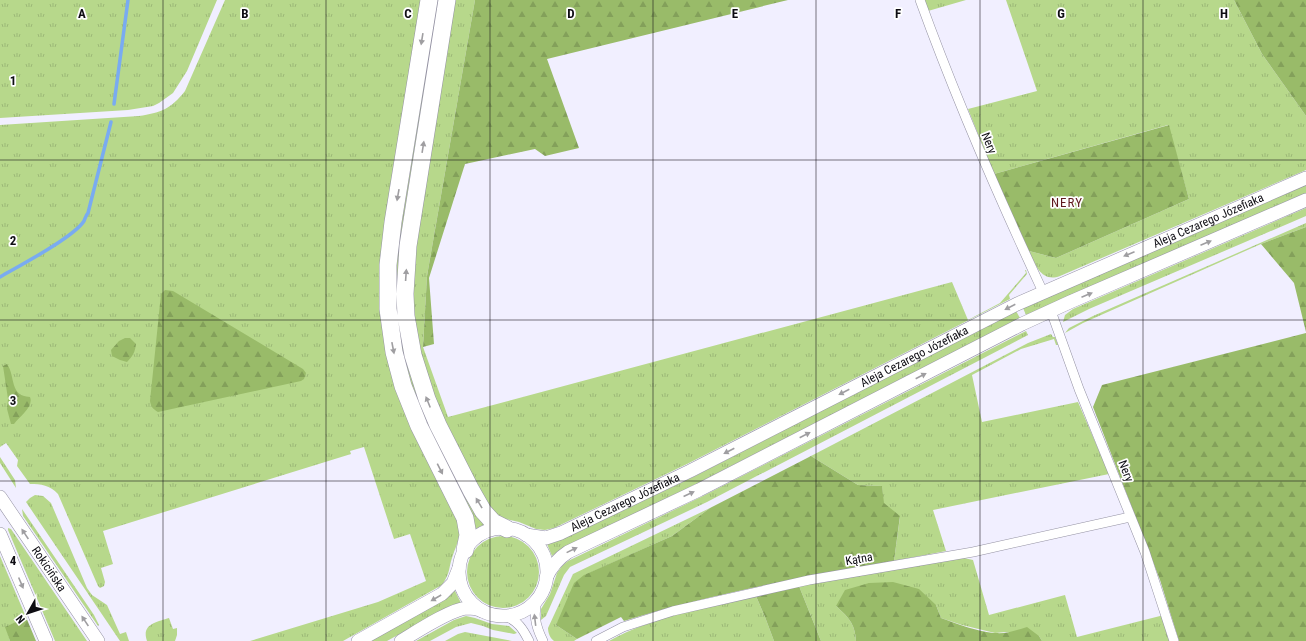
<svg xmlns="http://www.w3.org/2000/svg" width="1306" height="641" font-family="'Roboto Condensed',sans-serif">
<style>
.grass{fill:url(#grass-tufts)}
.forest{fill:url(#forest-firs)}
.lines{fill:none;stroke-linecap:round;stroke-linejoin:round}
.stream{stroke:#79abf1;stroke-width:3.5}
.street-casing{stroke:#9492a3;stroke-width:10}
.secondary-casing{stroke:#9492a3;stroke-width:14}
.highway-casing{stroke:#9492a3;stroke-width:18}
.street{stroke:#fff;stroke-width:9}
.secondary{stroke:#fff;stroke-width:13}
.highway{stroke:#fff;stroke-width:17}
.oneway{fill:#9f9ea1}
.grid{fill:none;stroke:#0e0d13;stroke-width:1;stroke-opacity:0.55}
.labels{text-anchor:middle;stroke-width:3.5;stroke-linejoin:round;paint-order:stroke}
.street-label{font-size:12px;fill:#0e0d13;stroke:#fff}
.neighbourhood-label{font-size:13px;letter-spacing:1px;fill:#601a1f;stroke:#fff}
.grid-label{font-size:13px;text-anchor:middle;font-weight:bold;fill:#0e0d13;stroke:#fff;stroke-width:3.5;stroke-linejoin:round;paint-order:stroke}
</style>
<defs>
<pattern id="grass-tufts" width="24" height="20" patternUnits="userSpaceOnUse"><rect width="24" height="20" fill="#b7d88b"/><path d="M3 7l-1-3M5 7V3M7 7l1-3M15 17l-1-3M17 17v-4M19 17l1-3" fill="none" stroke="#9cb877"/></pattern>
<pattern id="forest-firs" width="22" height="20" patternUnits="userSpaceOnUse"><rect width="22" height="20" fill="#99bb69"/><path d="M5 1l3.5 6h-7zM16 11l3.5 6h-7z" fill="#83a05a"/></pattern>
</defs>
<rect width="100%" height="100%" fill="#f1efff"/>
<path class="grass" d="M0 0H217L187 71 173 93 159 103 153 106 128 110 0 118Z
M225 0H421L381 302 460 524C461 538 457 543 453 555 448 569 451 572 442 585L343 641H250L378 602 426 581 410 534 394 539 364 447 350 451 351 454 103 531 113 564 101 568 105 582 104 586 100 588 98 586 58 494C50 485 41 484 30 484L17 466 18 460 6 443 0 447V125L139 116C160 113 171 109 185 91Z
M435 0H440L399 317 485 524 474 530 427 426 410 382 399 340 394 288 402 211Z
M454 0H475L427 276 423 347 448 417 952 282 968 320 1000 303 1026 273 1025 270H1026L1027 274 1009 295 1010 299 687 464 554 528 545 530 536 529 519 522 501 518 493 511 480 490 437 405 431 389 416 336 413 306 414 258Z
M923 0H966L928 11Z
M1006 0H1234L1262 54 1306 116V170L1060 276C1041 283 1035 264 1029 251L1056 258 1189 199 1168 125 994 174 968 109 1037 91Z
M1306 184V193L1068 296 1026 315 1023 308Z
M1306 208V216L1089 309 1063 322 1065 315 1073 309Z
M1306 223V227L1261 244 1083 323 1065 333 1069 328 1093 316Z
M1016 311 1020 318 696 484 560 550 552 556 547 544 563 539 693 477Z
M1026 331 1028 335 707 502 570 567 564 575 546 616 541 620V609L550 594 557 573 562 566 568 561 703 496Z
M1051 334 1053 337H1055L1058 345H1056L1054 339 1021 349 972 375 982 422 1078 402 1109 474 933 510 946 551 894 561 900 517 883 503 882 486 858 485 811 456 1028 343Z
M0 457 15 480 16 488 0 463Z
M35 495 43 496 51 503 87 588 92 595 107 605 120 634 126 632 129 641H120L26 502 30 498Z
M710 508 672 536 585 575 556 625 577 639 574 641H554C550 638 548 633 548 628L573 574Z
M22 509 94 615 99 625 98 626 23 516Z
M8 528 11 529 87 641H55L8 530Z
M467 572a36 36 0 1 1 72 0a36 36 0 1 1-72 0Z
M0 556 26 617 6 627 10 641H0Z
M964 558 973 560 989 615 1065 595 1077 637 1164 615 1172 641H1042L1039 636 1006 632 995 633 962 625 941 618 936 605 836 606C848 617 855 623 856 641H821L799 586 903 567Z
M454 591H455L461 603 450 606 387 641H370L441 602Z
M756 596 765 617 774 641H609C655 616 705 607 756 596Z
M466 616 475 618 492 624 509 626 517 633 514 634 493 630 483 626 471 623 456 627 430 641H416L454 620Z
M169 618 173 629 177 628V635L175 641H147C141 624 157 622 169 618Z
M465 632 512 641H445L458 634Z"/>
<path class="forest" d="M475 0H788L547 59 579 148 545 156 535 149 465 164 429 278 434 344 423 347 427 276Z
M1234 0H1306V116L1262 54Z
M1169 125 1189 199 1056 258 1029 251 994 174Z
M1306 227V332L1294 283 1261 244Z
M165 290 173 291 303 369 306 373 304 379 301 381 158 412C153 409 151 407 150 401L161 294Z
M1306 333V641H1179L1160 580 1093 407 1102 385Z
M125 338H130L136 344C135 352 133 356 127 362L120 360 112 356 111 350 119 341Z
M7 364C16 377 9 396 30 397 34 407 20 416 14 424H11L7 409 8 399 3 366Z
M811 456 858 485 882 486 884 503 900 516 894 561C803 577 712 594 624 621L621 617 577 639 556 625 574 583 584 575 672 536 710 508Z
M893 582 919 589 936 605 941 618C955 623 981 633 996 633 1006 634 1017 630 1027 627L1039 636 1042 641H856C855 623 848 617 836 606L845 590 869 583Z
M799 586 821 641H774L765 617 756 596Z
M26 617 36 641H10L5 627Z"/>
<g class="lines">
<path class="stream" d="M114 104 128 0
M0 277C19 266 74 237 84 221 85 219 86 215 88 213L111 122"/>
<defs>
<path id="street" d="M920 0C956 99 998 196 1043 292
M1051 311 1079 389 1145 552 1174 641
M538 597C533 614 535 625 543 641
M505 616C518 621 523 629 529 641
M596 641 623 627 673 611 809 580 973 552 1130 517"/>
<g id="secondary">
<path id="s1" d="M0 497 98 641"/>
<circle cx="503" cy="572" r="44"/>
<path d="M0 534 46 641"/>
<path id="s2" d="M526 535 546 538 561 533 690 471 1017 304 1306 178"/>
<path d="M546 578C551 567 557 559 568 552L699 490 1022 324 1070 302 1306 200"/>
<path d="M358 641 442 594 453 583 459 568"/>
<path d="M401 641C416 632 451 609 467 608 472 608 478 609 482 611"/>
</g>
<path id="highway" d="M429 0 393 222 388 265V309L394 352 403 386 419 426 465 518 468 535 465 550
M447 0 408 246 405 294 406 316 413 355 427 399 438 425 471 490 483 511 493 522 507 529"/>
</defs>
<use href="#street" class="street-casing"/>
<use href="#secondary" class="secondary-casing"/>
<use href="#highway" class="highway-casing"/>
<use href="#street" class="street"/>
<use href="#secondary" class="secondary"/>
<use href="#highway" class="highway"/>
</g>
<defs><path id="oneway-solid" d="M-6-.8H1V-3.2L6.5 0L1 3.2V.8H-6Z"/></defs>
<g class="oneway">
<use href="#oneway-solid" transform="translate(422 39) rotate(99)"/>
<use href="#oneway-solid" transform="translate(423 147) rotate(-81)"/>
<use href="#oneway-solid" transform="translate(398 195) rotate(100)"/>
<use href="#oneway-solid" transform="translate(1206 243) rotate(-23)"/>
<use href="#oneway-solid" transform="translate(1129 254) rotate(157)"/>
<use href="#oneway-solid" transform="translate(406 275) rotate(-86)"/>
<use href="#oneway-solid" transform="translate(1087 295) rotate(-23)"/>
<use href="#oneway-solid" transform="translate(1010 307) rotate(153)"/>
<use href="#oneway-solid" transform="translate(393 348) rotate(79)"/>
<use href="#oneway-solid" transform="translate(921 376) rotate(-27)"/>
<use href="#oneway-solid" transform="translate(844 392) rotate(153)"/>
<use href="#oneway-solid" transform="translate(428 402) rotate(-112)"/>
<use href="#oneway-solid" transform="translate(805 435) rotate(-27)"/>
<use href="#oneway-solid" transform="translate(729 451) rotate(153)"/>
<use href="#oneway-solid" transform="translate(440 469) rotate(63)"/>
<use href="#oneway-solid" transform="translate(689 494) rotate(-25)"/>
<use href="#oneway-solid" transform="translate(479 503) rotate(-121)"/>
<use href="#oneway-solid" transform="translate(25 534) rotate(-124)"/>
<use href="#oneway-solid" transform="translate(572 550) rotate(-26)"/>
<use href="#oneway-solid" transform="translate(21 583) rotate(67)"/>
<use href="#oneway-solid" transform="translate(436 598) rotate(150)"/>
<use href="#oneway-solid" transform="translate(535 620) rotate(-97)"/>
<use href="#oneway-solid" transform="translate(85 621) rotate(-124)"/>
</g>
<path class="grid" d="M163 0V641M326 0V641M490 0V641M653 0V641M816 0V641M980 0V641M1143 0V641M0 160H1306M0 320H1306M0 481H1306"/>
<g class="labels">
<g class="street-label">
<text transform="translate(989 143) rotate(68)" y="4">Nery</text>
<text dy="4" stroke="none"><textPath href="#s2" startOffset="755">Aleja Cezarego Józefiaka</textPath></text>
<text dy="4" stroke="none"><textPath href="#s2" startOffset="431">Aleja Cezarego Józefiaka</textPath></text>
<text transform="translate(1126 471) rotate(69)" y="4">Nery</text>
<text dy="4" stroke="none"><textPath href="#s2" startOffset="107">Aleja Cezarego Józefiaka</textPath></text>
<text transform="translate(859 559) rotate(-10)" y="4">Kątna</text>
<text dy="4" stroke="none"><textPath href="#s1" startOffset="87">Rokicińska</textPath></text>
</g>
<g class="neighbourhood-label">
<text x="1067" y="207">NERY</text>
</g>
</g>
<g class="grid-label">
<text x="82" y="18">A</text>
<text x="245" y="18">B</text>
<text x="408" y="18">C</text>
<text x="571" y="18">D</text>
<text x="735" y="18">E</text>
<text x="898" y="18">F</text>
<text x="1061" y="18">G</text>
<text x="1224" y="18">H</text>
<text x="13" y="85">1</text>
<text x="13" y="245">2</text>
<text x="13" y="405">3</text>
<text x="13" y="565">4</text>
</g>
<g transform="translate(28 613) rotate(231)" stroke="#ffffff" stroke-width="3" paint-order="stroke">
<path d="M0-3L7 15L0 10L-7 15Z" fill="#0e0d13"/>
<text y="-6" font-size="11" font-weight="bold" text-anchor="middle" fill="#0e0d13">N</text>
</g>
</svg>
